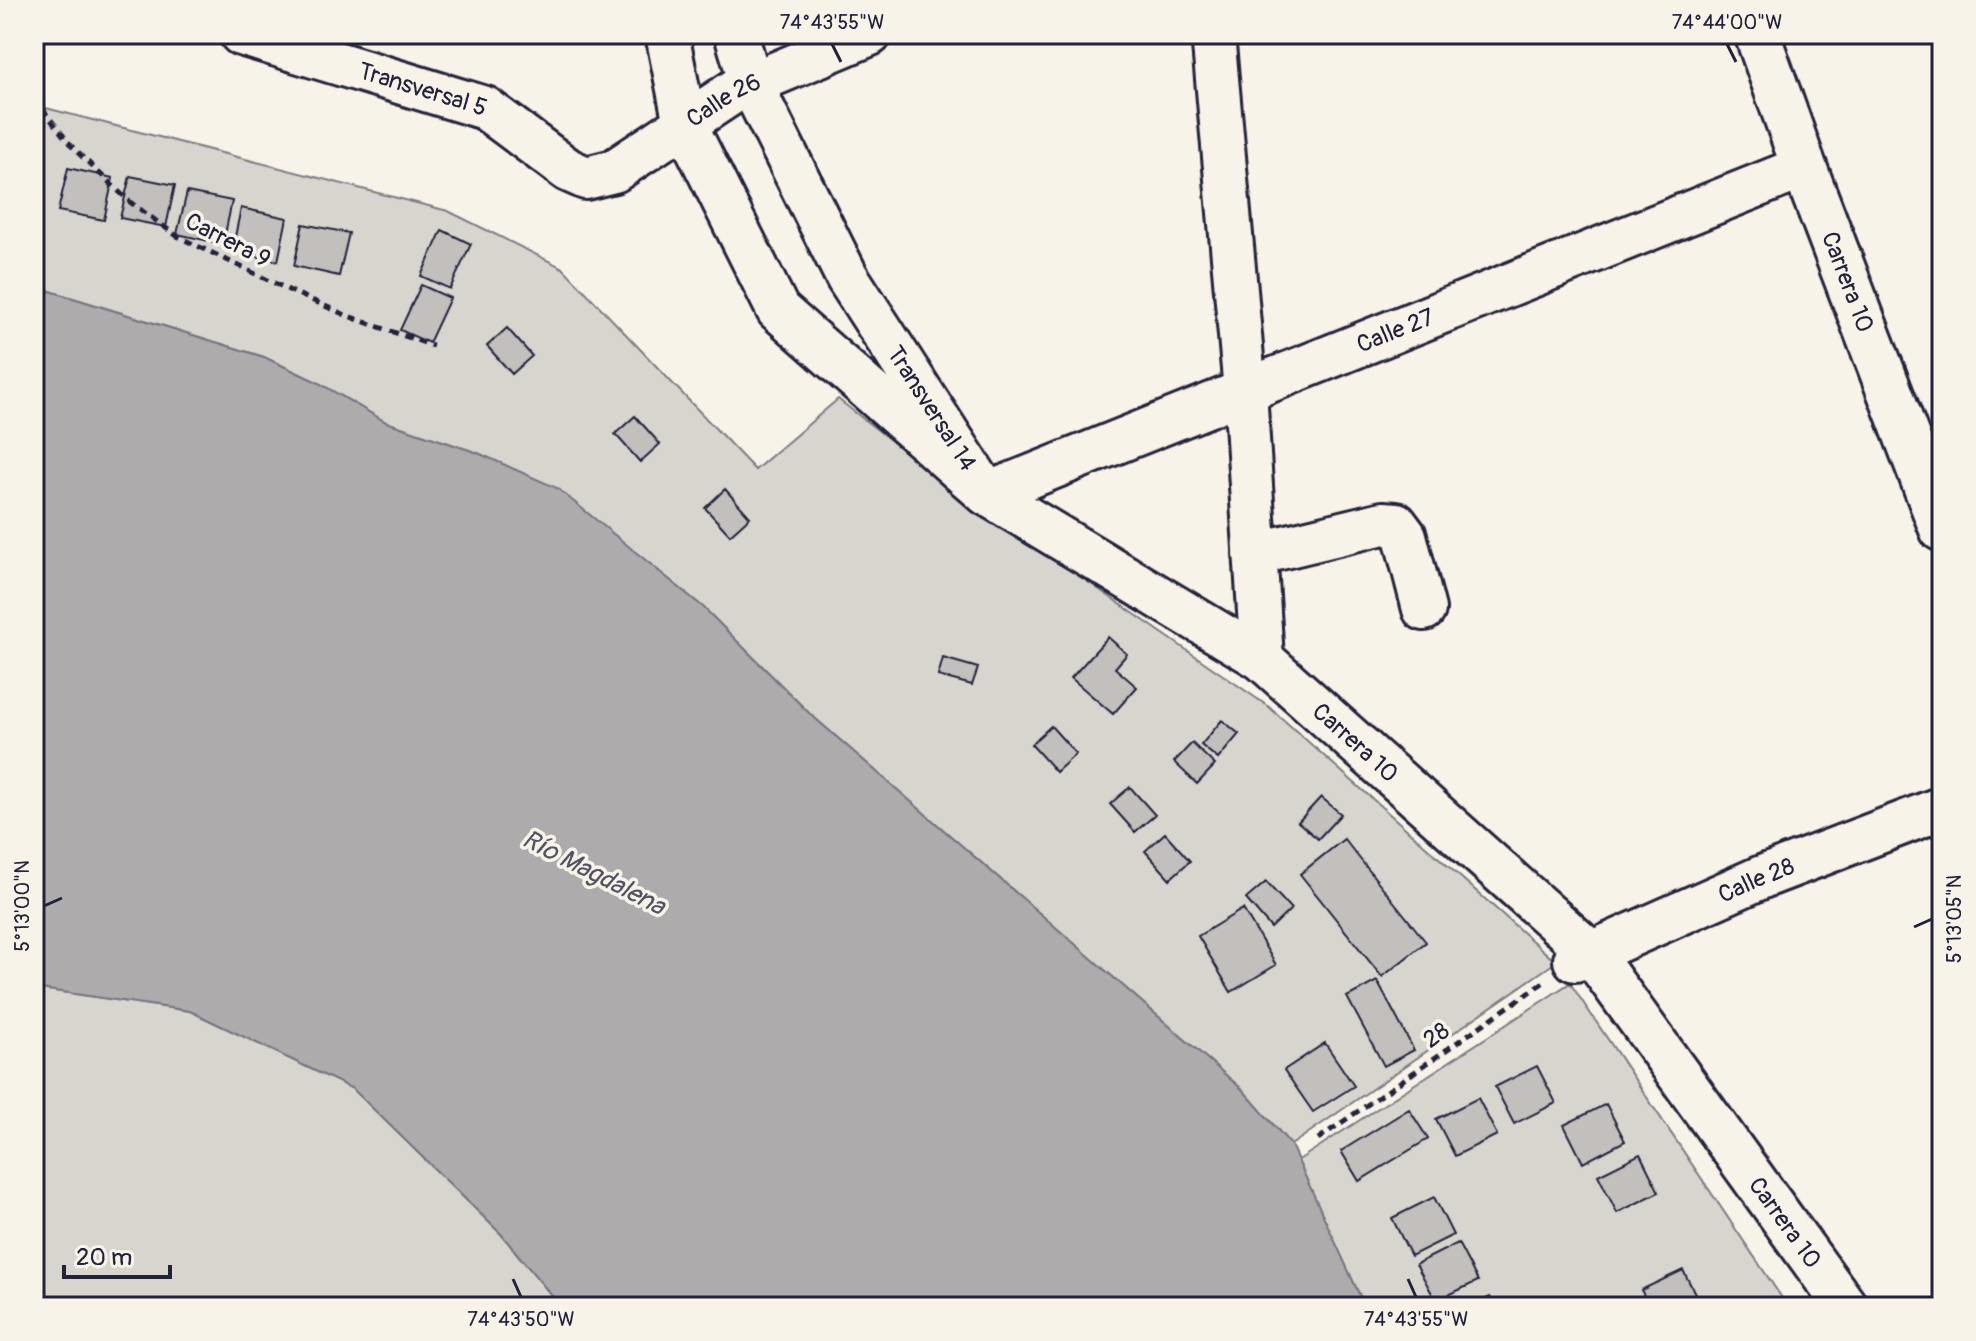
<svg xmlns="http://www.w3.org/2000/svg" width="1976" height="1341" font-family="Pangolin,sans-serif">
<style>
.green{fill:#d8d5cf;stroke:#7d7c85;stroke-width:2}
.water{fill:#aeabad;stroke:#76747f;stroke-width:2}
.building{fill:#c2bfbd;stroke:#22223b;stroke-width:2}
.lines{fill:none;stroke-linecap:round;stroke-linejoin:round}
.street-casing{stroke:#22223b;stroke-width:48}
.secondary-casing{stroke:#22223b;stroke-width:50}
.path{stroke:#22223b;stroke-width:5;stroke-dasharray:8 6;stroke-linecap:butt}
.street{stroke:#f7f3e8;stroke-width:42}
.secondary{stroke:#f7f3e8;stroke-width:44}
.ticks{fill:none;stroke:#22223b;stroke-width:3}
.labels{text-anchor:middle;stroke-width:7;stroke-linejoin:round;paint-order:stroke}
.street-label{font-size:24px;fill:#22223b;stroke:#f7f3e8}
.water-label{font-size:26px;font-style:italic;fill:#535263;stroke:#f7f3e8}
.neatline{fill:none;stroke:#22223b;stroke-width:3}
.ticks-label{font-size:20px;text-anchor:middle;fill:#22223b}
</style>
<rect width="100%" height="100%" fill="#f7f3e8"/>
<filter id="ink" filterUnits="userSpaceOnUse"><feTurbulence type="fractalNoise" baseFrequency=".0125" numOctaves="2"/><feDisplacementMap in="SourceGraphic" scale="16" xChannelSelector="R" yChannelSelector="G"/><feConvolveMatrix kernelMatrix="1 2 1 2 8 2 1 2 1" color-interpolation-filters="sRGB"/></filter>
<g filter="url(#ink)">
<path class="green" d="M34 105 448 211 563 268 755 470 838 399 945 483 1269 707 1556 962 1291 1145 1243 1090 809 713 703 607 557 489 478 453 386 422 317 382 264 357 34 286Z
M1570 983 1788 1307H1365L1297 1161Z
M34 988 190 1011 353 1089 501 1234 561 1307H34Z"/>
<path class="water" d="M34 286 264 357 317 382 386 422 478 453 557 488 703 607 809 713 1243 1090 1291 1145 1365 1307H561L501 1234 353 1089 190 1011 34 988Z"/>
<path class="building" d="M68 168 113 178 104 220 58 211Z
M130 176 175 185 166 227 120 218Z
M187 192 232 201 223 244 177 234Z
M241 208 287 218 278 261 232 251Z
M303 224 349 233 339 276 294 266Z
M442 230 471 244 450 289 421 276Z
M421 285 450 298 429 343 400 330Z
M507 328 532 356 512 374 487 346Z
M635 416 660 444 640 462 615 434Z
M725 489 750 517 730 535 705 508Z
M1108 637 1127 654 1115 668 1137 687 1113 714 1071 678Z
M943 658 978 668 972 685 938 676Z
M1222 720 1239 734 1218 759 1201 745Z
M1051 726 1076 754 1056 772 1031 744Z
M1192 743 1215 765 1197 784 1174 762Z
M1130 787 1155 815 1135 832 1110 804Z
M1321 797 1341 814 1318 839 1298 822Z
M1165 833 1190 861 1170 879 1145 851Z
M1344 839 1426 942 1382 977 1300 874Z
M1266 882 1291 909 1271 928 1246 899Z
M1243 909 1276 965 1231 992 1198 936Z
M1377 981 1414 1050 1384 1066 1347 997Z
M1325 1043 1354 1086 1313 1112 1284 1070Z
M1537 1066 1556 1103 1514 1124 1495 1087Z
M1478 1098 1497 1135 1455 1156 1436 1119Z
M1606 1104 1625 1141 1583 1163 1564 1125Z
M1409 1109 1428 1139 1359 1181 1341 1151Z
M1640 1154 1659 1192 1617 1213 1598 1175Z
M1434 1197 1453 1235 1411 1256 1392 1218Z
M1458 1243 1478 1281 1436 1301 1416 1264Z
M1683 1270 1702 1307H1650L1641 1290Z
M1490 1297 1495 1307H1470Z"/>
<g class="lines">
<defs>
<g id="street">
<path id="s1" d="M241 34 485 108 568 170 586 178 614 171 736 90 870 34"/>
<path id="s2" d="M667 34 685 124 778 310 987 494 1804 167"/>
<path id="s3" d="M736 34 751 84 847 277 987 494 1262 659 1591 953 1846 1307"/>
<path d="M1213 34 1245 391 1262 659"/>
<path d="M1255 554 1383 523 1396 524 1405 536 1424 609"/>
<path id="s4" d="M1575 960 1762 877 1942 808"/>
</g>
<g id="secondary">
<path id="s5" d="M1757 34 1804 167 1942 529"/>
</g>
</defs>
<use href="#street" class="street-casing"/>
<use href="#secondary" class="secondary-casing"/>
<path class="path" d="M34 51 37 34
M34 53 44 111 74 149 130 202 177 236 295 293 348 316 433 346
M1318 1139 1544 982"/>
<use href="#street" class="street"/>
<use href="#secondary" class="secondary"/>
</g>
</g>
<path class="ticks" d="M832 44 841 62M1727 44 1736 62M44 906 62 898M1914 927 1932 919M513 1279 521 1297M1408 1279 1416 1297"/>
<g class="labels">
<g class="street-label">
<text dy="8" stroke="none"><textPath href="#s1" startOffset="190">Transversal 5</textPath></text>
<text dy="8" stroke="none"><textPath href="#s1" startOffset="538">Calle 26</textPath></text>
<text transform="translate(228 240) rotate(27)" y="8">Carrera 9</text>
<text dy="8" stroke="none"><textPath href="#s5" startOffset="264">Carrera 10</textPath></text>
<text dy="8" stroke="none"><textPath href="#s2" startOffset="1018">Calle 27</textPath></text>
<text dy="8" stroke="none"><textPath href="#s3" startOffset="424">Transversal 14</textPath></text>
<text dy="8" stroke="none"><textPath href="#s3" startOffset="972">Carrera 10</textPath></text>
<text dy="8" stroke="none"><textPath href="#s4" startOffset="198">Calle 28</textPath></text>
<text transform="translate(1436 1035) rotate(-35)" y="8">28</text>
<text dy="8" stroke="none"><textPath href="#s3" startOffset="1620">Carrera 10</textPath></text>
</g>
<g class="water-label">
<text transform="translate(594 872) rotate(27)" y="9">Río Magdalena</text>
</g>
</g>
<rect width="1976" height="1341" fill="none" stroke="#f7f3e8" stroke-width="88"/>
<path d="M64 1265v12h106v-12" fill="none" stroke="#22223b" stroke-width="4"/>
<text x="76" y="1265" font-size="24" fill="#22223b" stroke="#f7f3e8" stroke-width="6" paint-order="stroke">20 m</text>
<rect x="44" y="44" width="1888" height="1253" class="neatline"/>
<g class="ticks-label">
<text x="832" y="29">74°43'55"W</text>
<text x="1727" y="29">74°44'00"W</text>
<text transform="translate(22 906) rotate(-90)" y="7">5°13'00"N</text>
<text transform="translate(1954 919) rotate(-90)" y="7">5°13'05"N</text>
<text x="521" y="1326">74°43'50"W</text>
<text x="1416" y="1326">74°43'55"W</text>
</g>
</svg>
